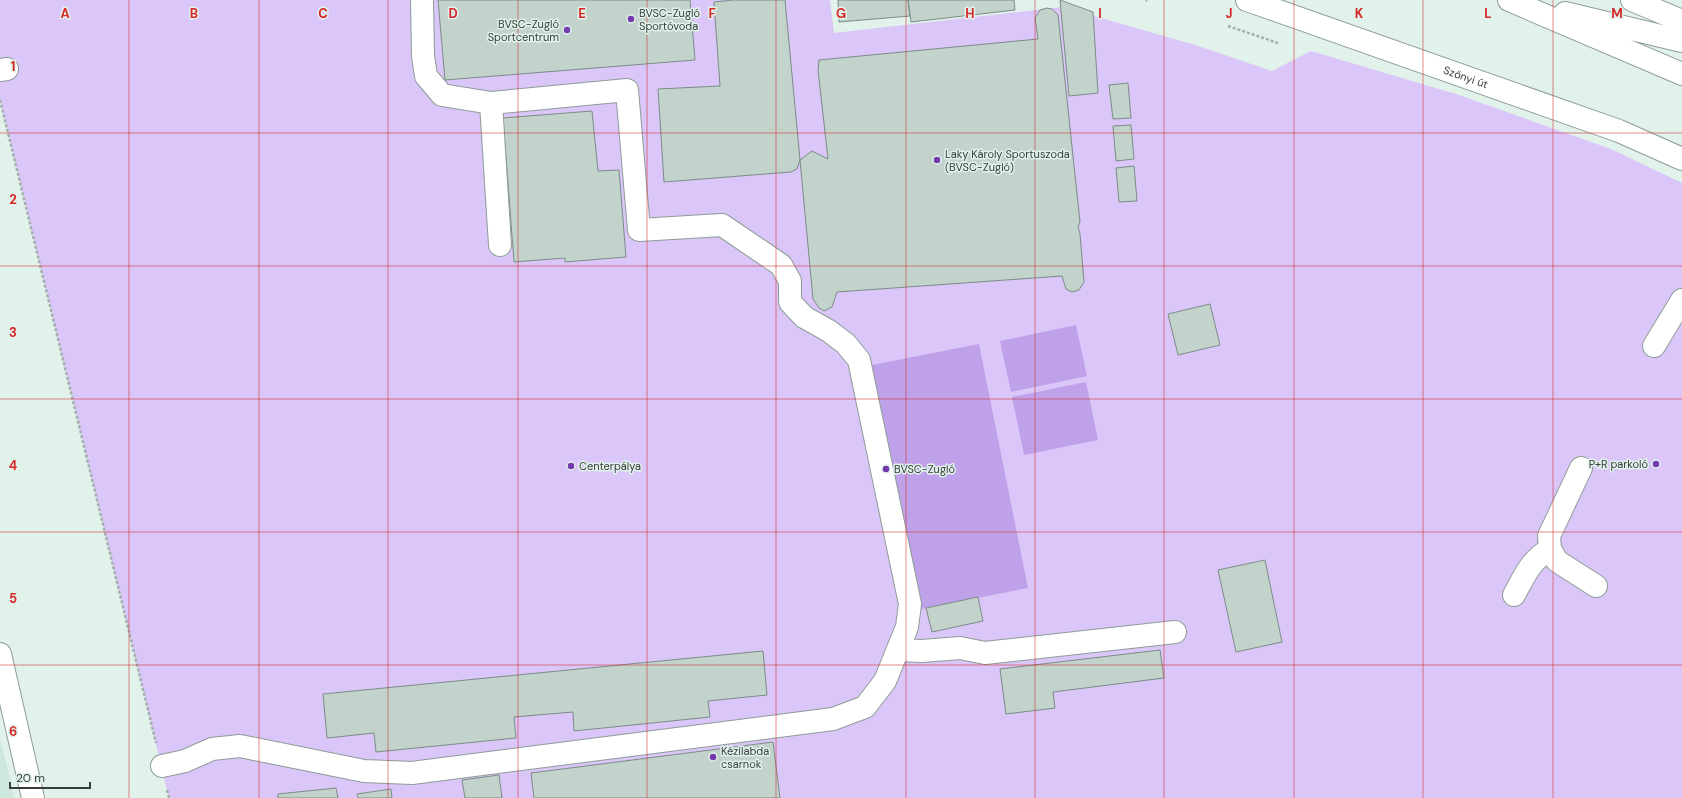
<svg xmlns="http://www.w3.org/2000/svg" width="1682" height="798" font-family="'DM Sans',sans-serif">
<style>
.built{fill:#cee8dd}
.green{fill:#dac6f8}
.water{fill:#bfa1e9}
.building{fill:#c2d3cc;stroke:#7c8c86}
.lines{fill:none;stroke-linecap:round;stroke-linejoin:round}
.minor-casing{stroke:#8d9d97;stroke-width:24}
.major-casing{stroke:#8d9d97;stroke-width:24}
.path{stroke:#a2b0aa;stroke-width:2.5;stroke-dasharray:3 2;stroke-linecap:butt}
.minor{stroke:#fff;stroke-width:22}
.major{stroke:#fff;stroke-width:22}
.grid{fill:none;stroke:#d62828;stroke-width:1;stroke-opacity:0.55}
.poi-dot{fill:#7439af;stroke:#e1f2eb;stroke-width:1.5}
.labels{text-anchor:middle;stroke-width:3;stroke-linejoin:round;paint-order:stroke}
.poi-label{font-size:11px;fill:#363d3a;stroke:#e1f2eb;text-anchor:start}
.street-label{font-size:11px;fill:#363d3a;stroke:#e1f2eb}
.grid-label{font-size:13px;text-anchor:middle;font-weight:bold;fill:#d62828;stroke:#e1f2eb;stroke-width:3;stroke-linejoin:round;paint-order:stroke}
</style>
<rect width="100%" height="100%" fill="#e1f2eb"/>
<path class="built" d="M0 739 11 782 14 798H0Z"/>
<path class="green" d="M0 0H830L834 33 1063 7 1195 45 1272 71 1311 51 1456 94 1611 149 1682 183V798H169L0 100Z"/>
<path class="water" d="M1076 325 1087 376 1011 392 1000 341Z
M979 344 1028 588 921 609 872 365Z
M1086 382 1098 440 1024 455 1012 397Z"/>
<path class="building" d="M438 0H690L695 60 445 80Z
M733 0H785L800 160 797 169 791 172 664 182 658 89 720 86 714 2Z
M838 0H908L910 16 839 22Z
M908 0H1014L1015 10 911 22Z
M1060 0 1093 12 1098 93 1069 96Z
M1047 8 1052 9 1058 15 1080 222 1078 227 1080 234 1084 282 1079 290 1072 292 1066 289 1062 276 837 292 832 307 824 311 819 308 813 299 800 160 812 151 828 159 818 70 819 60 1038 39 1035 18 1040 10Z
M1128 83 1131 118 1113 119 1109 85Z
M592 111 598 171 619 170 626 257 565 262V258L514 262 503 118Z
M1131 125 1134 159 1116 161 1113 126Z
M1134 166 1137 201 1119 202 1116 168Z
M1210 304 1220 345 1178 355 1168 314Z
M1265 560 1282 642 1236 652 1218 570Z
M978 597 983 621 932 632 926 608Z
M1160 650 1164 678 1053 692 1055 708 1006 714 1000 669Z
M763 651 767 695 708 701 710 717 574 731 573 712 514 717 516 738 376 752 374 733 327 738 323 694Z
M773 742 780 798H534L531 773Z
M499 775 502 798H465L462 780Z
M336 788 338 798H278V794Z
M391 789 392 798H358L357 794Z"/>
<g class="lines">
<defs>
<g id="minor">
<path d="M422 0 423 56 426 76 442 95 491 103"/>
<path id="s1" d="M1247 0 1619 131 1682 159"/>
<path d="M0 70 7 69"/>
<path d="M1654 346 1682 300"/>
<path d="M1581 468 1549 536 1550 549 1557 561 1596 586"/>
<path d="M1514 595C1525 575 1530 561 1550 549"/>
<path d="M898 650 922 651 960 648 985 653 1175 632"/>
<path d="M0 654 33 798"/>
<path d="M162 766 185 761 212 749 240 746 364 771 412 773 833 719 865 707 885 681 907 627 910 604 859 360 846 344 829 331 804 317 790 302V281L781 265 722 225 639 230 627 90 491 103 500 245"/>
</g>
<path id="major" d="M1509 0 1682 74
M1632 0 1682 21
M1565 13 1682 41"/>
</defs>
<use href="#minor" class="minor-casing"/>
<use href="#major" class="major-casing"/>
<path class="path" d="M1146 0 1147 1
M1228 26 1278 43
M0 100 156 743
M167 790 169 798"/>
<use href="#minor" class="minor"/>
<use href="#major" class="major"/>
</g>
<path class="grid" d="M129 0V798M259 0V798M388 0V798M518 0V798M647 0V798M776 0V798M906 0V798M1035 0V798M1164 0V798M1294 0V798M1423 0V798M1553 0V798M0 133H1682M0 266H1682M0 399H1682M0 532H1682M0 665H1682"/>
<g class="poi-dot">
<circle cx="631" cy="19" r="4"/>
<circle cx="567" cy="30" r="4"/>
<circle cx="937" cy="160" r="4"/>
<circle cx="1656" cy="464" r="4"/>
<circle cx="571" cy="466" r="4"/>
<circle cx="886" cy="469" r="4"/>
<circle cx="713" cy="757" r="4"/>
</g>
<g class="labels">
<g class="poi-label">
<text x="639" y="17">BVSC-Zugló<tspan x="639" dy="13">Sportóvoda</tspan></text>
<text x="559" y="28" text-anchor="end">BVSC-Zugló<tspan x="559" dy="13">Sportcentrum</tspan></text>
<text x="945" y="158">Laky Károly Sportuszoda<tspan x="945" dy="13">(BVSC-Zugló)</tspan></text>
<text x="1648" y="468" text-anchor="end">P+R parkoló</text>
<text x="579" y="470">Centerpálya</text>
<text x="894" y="473">BVSC-Zugló</text>
<text x="721" y="755">Kézilabda<tspan x="721" dy="13">csarnok</tspan></text>
</g>
<g class="street-label">
<text dy="4" stroke="none"><textPath href="#s1" startOffset="232">Szőnyi út</textPath></text>
</g>
</g>
<g class="grid-label">
<text x="65" y="18">A</text>
<text x="194" y="18">B</text>
<text x="323" y="18">C</text>
<text x="453" y="18">D</text>
<text x="582" y="18">E</text>
<text x="712" y="18">F</text>
<text x="841" y="18">G</text>
<text x="970" y="18">H</text>
<text x="1100" y="18">I</text>
<text x="1229" y="18">J</text>
<text x="1359" y="18">K</text>
<text x="1488" y="18">L</text>
<text x="1617" y="18">M</text>
<text x="13" y="71">1</text>
<text x="13" y="204">2</text>
<text x="13" y="337">3</text>
<text x="13" y="470">4</text>
<text x="13" y="603">5</text>
<text x="13" y="736">6</text>
</g>
<path d="M10 782v6h80v-6" fill="none" stroke="#363d3a" stroke-width="2"/>
<text x="16" y="782" font-size="12" fill="#363d3a" stroke="#e1f2eb" stroke-width="3" paint-order="stroke">20 m</text>
</svg>
